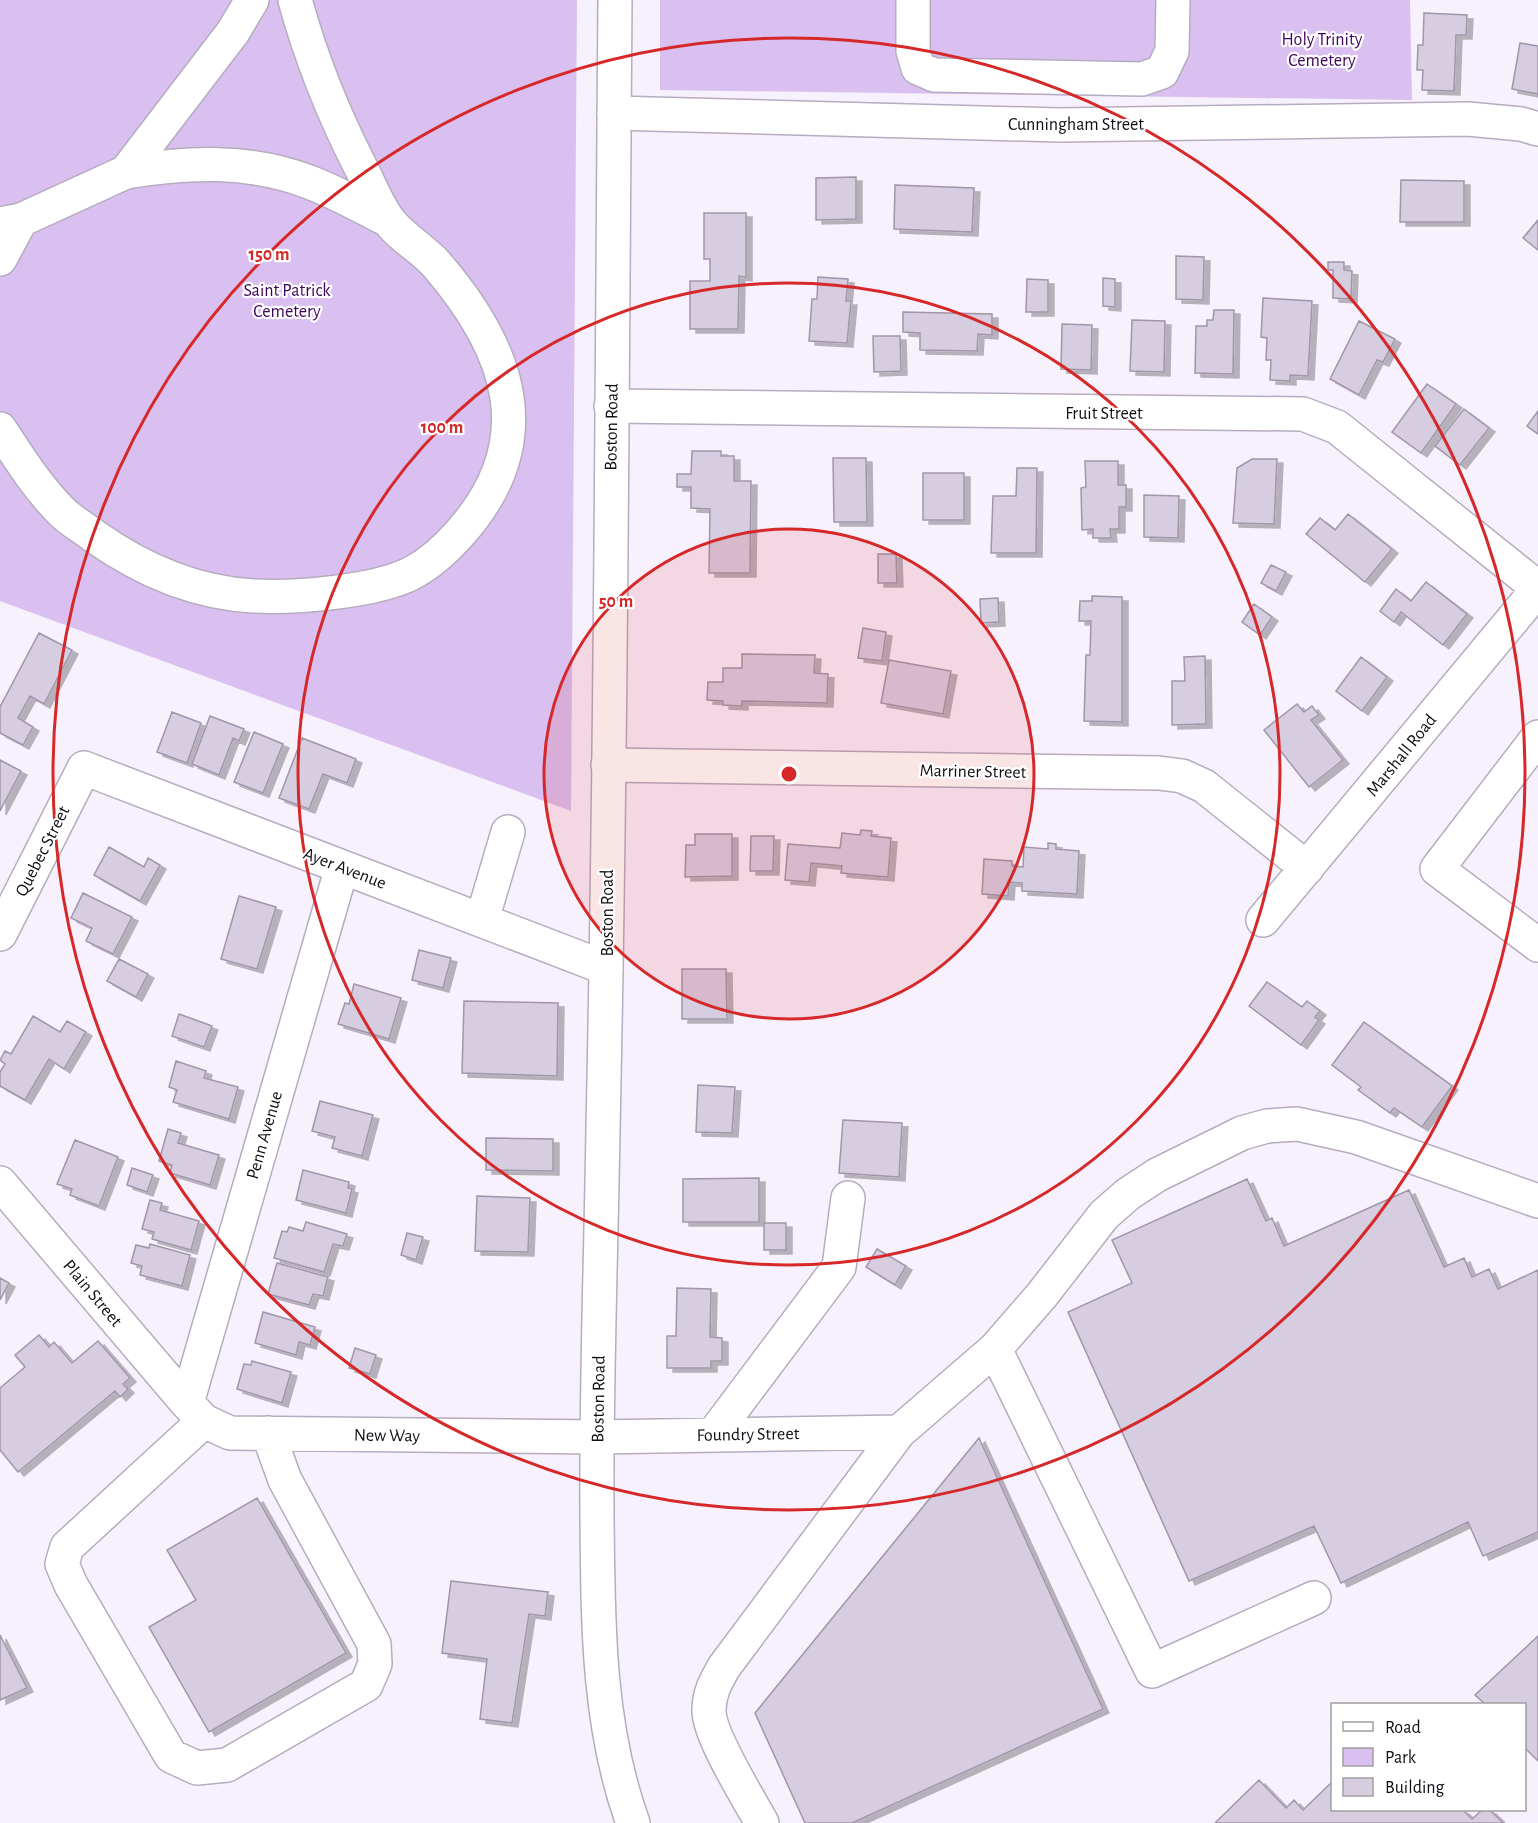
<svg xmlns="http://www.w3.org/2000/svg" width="1538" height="1823" font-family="'Alegreya Sans',sans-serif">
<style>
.green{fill:#d9c0f0}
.building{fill:#d7cde1;stroke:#a096a9;stroke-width:1.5;filter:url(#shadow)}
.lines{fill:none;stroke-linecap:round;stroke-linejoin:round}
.minor-casing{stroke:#b6acbf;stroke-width:36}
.major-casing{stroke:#b6acbf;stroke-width:36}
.minor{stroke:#fff;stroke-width:33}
.major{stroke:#fff;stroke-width:33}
.ring{fill:none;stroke:#d62828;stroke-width:3}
.labels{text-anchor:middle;stroke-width:4.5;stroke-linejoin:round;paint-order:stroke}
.park-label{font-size:18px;fill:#3e035d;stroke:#fff}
.street-label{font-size:18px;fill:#120e15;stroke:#fff}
.centre{fill:#d62828;stroke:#fff;stroke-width:3}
.ring-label{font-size:18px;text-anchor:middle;font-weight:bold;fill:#d62828;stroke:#fff;stroke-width:4.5;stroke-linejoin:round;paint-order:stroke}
</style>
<defs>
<filter id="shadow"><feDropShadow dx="6" dy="4" stdDeviation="0" flood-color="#0004"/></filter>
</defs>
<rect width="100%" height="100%" fill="#f7f0fd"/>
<path class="green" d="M0 0H577L571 811 0 601Z
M660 0H1410L1412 100 660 90Z"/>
<path class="building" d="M1424 13 1467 15 1466 35H1456L1454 91 1422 90 1423 70H1417L1418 45H1423Z
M1520 43 1538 46V94L1512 89Z
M856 177V219L816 220V178Z
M1401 180 1464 181V222H1400Z
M895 185 974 188 972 232 894 229Z
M704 213H746V277L739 276 738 329H690V281H710V259H704Z
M1538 220V250L1523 238Z
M1176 256 1204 257 1203 300 1176 299Z
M1328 262H1344V270L1352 271 1351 299 1333 298V270H1328Z
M818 277 848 279 846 301H851L847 343 809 341 812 299H817Z
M1103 278 1115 279V307L1103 306Z
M1027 279 1048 280V312H1026Z
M1263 298 1312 301 1308 376 1290 375V381L1270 380 1271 360H1266L1267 338 1261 337Z
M1214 310H1234L1233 374 1195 373 1196 326H1207V320H1213Z
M903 312 992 314V335L978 334 977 351 920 350V333L903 332Z
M1132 320 1165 321 1164 372 1130 371Z
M1359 321 1395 339 1383 362 1377 360 1359 395 1330 379Z
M1062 324 1092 325 1091 370 1061 369Z
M873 336H900L901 371 874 372Z
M1427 384 1456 404 1421 453 1392 432Z
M1464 409 1489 428 1460 465 1435 446Z
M1538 411V434L1527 426Z
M692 451H721V456H734V481H751L750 573H709L710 509 691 508V487H677V474H691Z
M833 458H866L867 522H834Z
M1252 459H1277L1274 524 1233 523 1237 468Z
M1085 461H1118V485H1126V507H1119V529H1110L1111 538H1093V529L1082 530 1081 488 1086 487Z
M1017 468H1037L1036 553H991L993 496H1016Z
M923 473H964V520H923Z
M1144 495 1179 496 1178 538 1144 537Z
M1348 514 1392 549 1365 582 1306 534 1320 518 1335 530Z
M878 554H896L897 583H878Z
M1271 565 1286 572 1276 591 1261 583Z
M1426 582 1467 614 1443 645 1401 612 1394 622 1380 611 1396 589 1411 601Z
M1092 596 1122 597V722L1084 721 1086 655H1090L1091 621H1079L1080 601H1092Z
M998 598 999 622 981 623 980 599Z
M1254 604 1272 617 1260 635 1242 622Z
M863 628 886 632 882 661 858 658Z
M39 633 72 650 44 704 30 696 18 718 33 727 23 745 0 733V707Z
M742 654 815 655 814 673 828 674 827 703 742 701V706L723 705V701L707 700 708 682H723V668H742Z
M1205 656 1206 724 1172 725V681H1185L1184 657Z
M1361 657 1387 677 1362 711 1336 691Z
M889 660 951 671 943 714 881 703Z
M1297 704 1304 712 1312 706 1319 715 1311 720 1343 760 1309 787 1264 730Z
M172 712 201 723 187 763 157 752Z
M210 716 244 729 239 741 233 738 219 775 192 764Z
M254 732 283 744 263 793 234 782Z
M302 738 356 759 347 783 323 774 309 809 279 798Z
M0 760 21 771 0 811Z
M861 830 872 831 871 836 891 838 888 877 841 873 842 866 811 863 809 882 785 880 788 844 840 848 842 833 860 835Z
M695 834H732V876L685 877 686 845H695Z
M751 836H774L773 871H750Z
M1048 843 1056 844V849L1079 851 1077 894 1022 891V883L1009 882 1008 896 982 894 984 859 1012 861V866L1023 867 1024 847 1048 849Z
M109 847 144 867 148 858 160 865 140 901 94 875Z
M83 893 132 917 113 954 86 941 92 928 71 918Z
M239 896 276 907 257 969 221 959Z
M419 950 451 958 443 988 412 980Z
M119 959 148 974 136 997 107 981Z
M682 969H726L727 1019H682Z
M1267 982 1302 1007 1307 1001 1320 1011 1315 1017 1319 1020 1301 1045 1249 1006Z
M354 984 401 998 389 1039 338 1024 345 1003 349 1004Z
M464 1001 558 1003 557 1076 462 1073Z
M179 1014 212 1026 204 1047 172 1036Z
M33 1016 60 1032 67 1021 86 1032 64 1069 49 1059 25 1100 0 1086V1072L5 1064 0 1060 5 1051 11 1054Z
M1364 1022 1452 1086 1422 1127 1394 1108 1390 1113 1358 1090 1361 1087 1332 1065Z
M176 1061 206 1071 204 1078 238 1087 229 1119 173 1102 177 1090 169 1087Z
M698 1085 735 1087 732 1133 696 1132Z
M320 1101 373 1115 362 1156 332 1148 335 1137 312 1131Z
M843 1120 902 1123 899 1177 839 1173Z
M168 1129 181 1133 178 1143 219 1155 210 1185 170 1173 172 1165 159 1161Z
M486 1138 553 1139V1171L486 1170Z
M75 1140 118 1157 99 1206 70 1195 72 1189 57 1184Z
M132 1168 153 1175 147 1192 127 1185Z
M303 1170 349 1182 348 1188 352 1189 346 1213 296 1200Z
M759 1178V1222H683V1179Z
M1247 1179 1266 1221 1272 1218 1284 1246 1409 1190 1444 1267 1464 1258 1472 1277 1489 1269 1498 1289 1538 1270V1532L1483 1556 1468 1522 1341 1583 1314 1526 1189 1581 1068 1312 1132 1283 1112 1240Z
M477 1196 530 1198 528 1252 475 1251Z
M150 1200 162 1203 160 1210 199 1221 191 1250 152 1239 154 1232 142 1229Z
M306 1222 347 1234 343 1246 333 1244 324 1272 274 1258 282 1231 287 1232 289 1227 303 1231Z
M764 1223H786V1250H764Z
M407 1233 423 1237 416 1260 401 1255Z
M150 1244 190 1255 182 1286 140 1275 142 1266 131 1263 136 1245 149 1248Z
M877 1249 906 1266 895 1285 866 1267Z
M277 1263 328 1277 323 1296 313 1294 309 1305 268 1294Z
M0 1278 9 1283 0 1300Z
M677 1288 711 1289 710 1337 722 1338V1361H711V1368H667V1336H676Z
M263 1312 315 1327 310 1345 299 1342 296 1355 255 1343Z
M39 1335 49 1347 54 1342 72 1363 98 1341 130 1378 123 1384 128 1389 120 1397 115 1391 18 1472 0 1450V1388L25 1367 15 1355Z
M355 1348 376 1355 370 1374 349 1368Z
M252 1361 291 1372 282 1403 237 1389 244 1364 251 1365Z
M979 1438 1103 1709 852 1823H805L755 1713Z
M257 1498 346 1653 209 1732 149 1627 196 1600 167 1550Z
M451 1581 548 1592 545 1616 529 1614 512 1723 480 1719 487 1659 442 1653Z
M0 1635 27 1688 0 1700Z
M1538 1636V1761L1524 1747V1704H1485L1475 1695Z
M1259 1780 1286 1808 1294 1800 1303 1810 1332 1782V1810H1463L1472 1819 1482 1810H1490L1503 1823H1215Z"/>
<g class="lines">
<defs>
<path id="minor" d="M252 0 233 32 126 172C188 162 249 159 309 182 336 192 362 207 388 220
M913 0V51L918 68 934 75 1142 79 1162 72 1172 51 1173 0
M614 113 1059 125 1468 119 1521 124 1538 129
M21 220 126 172
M0 224 21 220 0 259
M611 406 1303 414 1337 427 1538 588
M0 429C19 458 37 487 62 512 71 521 84 528 94 536 142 570 194 593 254 596 296 598 375 592 412 573 431 563 447 548 461 532 542 440 510 350 437 265 422 248 399 236 387 218 376 202 369 183 360 166 333 113 311 58 295 0
M1538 737 1437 869 1538 945
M608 765 1159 773 1182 776 1204 786 1307 868
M482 920 508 832
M1263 920 1538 589
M0 934 84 768 606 968
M0 1183 187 1403 204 1421 230 1433 597 1437 899 1432
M995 1349 1152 1671 1314 1598
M187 1403 342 867
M204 1421 67 1547 62 1564 71 1585 171 1756 197 1768 227 1765 366 1685 375 1664 374 1644 285 1480 268 1433
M713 1435 839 1267 848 1198
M762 1823C749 1799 708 1734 709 1710 709 1693 716 1681 724 1667L899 1432 995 1349 1042 1295 1104 1215 1128 1194 1157 1175 1242 1133 1267 1126 1297 1124 1356 1137 1538 1201"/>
<path id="major" d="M615 0C612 376 611 753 603 1129 601 1258 596 1386 597 1515 598 1619 597 1724 633 1823"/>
</defs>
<use href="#minor" class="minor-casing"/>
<use href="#major" class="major-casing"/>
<use href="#minor" class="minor"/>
<use href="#major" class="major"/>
</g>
<circle cx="789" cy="774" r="245" fill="#d62828" fill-opacity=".12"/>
<g class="ring">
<circle cx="789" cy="774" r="245"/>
<circle cx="789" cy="774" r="491"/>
<circle cx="789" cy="774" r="736"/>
</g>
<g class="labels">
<g class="park-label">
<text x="1322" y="45">Holy Trinity<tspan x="1322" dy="21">Cemetery</tspan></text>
<text x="287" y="296">Saint Patrick<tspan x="287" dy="21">Cemetery</tspan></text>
</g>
<g class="street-label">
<text x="1076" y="130">Cunningham Street</text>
<text x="1104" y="419">Fruit Street</text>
<text transform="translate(611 427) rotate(-89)" y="6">Boston Road</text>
<text transform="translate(1401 755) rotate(-51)" y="6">Marshall Road</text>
<text transform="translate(973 771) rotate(1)" y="6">Marriner Street</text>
<text transform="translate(42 851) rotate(-63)" y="6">Quebec Street</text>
<text transform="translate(345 868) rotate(21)" y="6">Ayer Avenue</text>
<text transform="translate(607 913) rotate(-90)" y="6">Boston Road</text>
<text transform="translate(264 1135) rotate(-74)" y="6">Penn Avenue</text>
<text transform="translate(93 1293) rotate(50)" y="6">Plain Street</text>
<text transform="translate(598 1399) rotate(-89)" y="6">Boston Road</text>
<text transform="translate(748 1434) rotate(-1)" y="6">Foundry Street</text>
<text transform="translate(387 1435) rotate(1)" y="6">New Way</text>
</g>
</g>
<circle cx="789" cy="774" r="9" class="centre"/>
<g class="ring-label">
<text x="269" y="260">150 m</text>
<text x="442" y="433">100 m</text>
<text x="616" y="607">50 m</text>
</g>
<rect x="1331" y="1703" width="195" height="108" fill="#ffffff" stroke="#a09fa1" stroke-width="1.5"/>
<rect x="1343" y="1722" width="30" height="9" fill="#ffffff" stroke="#a09fa1" stroke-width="1.5"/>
<text x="1385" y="1733" font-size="18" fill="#120e15">Road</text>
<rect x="1343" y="1748" width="30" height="18" fill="#d9c0f0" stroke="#a09fa1" stroke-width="1.5"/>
<text x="1385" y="1763" font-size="18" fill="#120e15">Park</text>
<rect x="1343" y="1778" width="30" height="18" fill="#d7cde1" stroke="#a09fa1" stroke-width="1.5"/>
<text x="1385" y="1793" font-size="18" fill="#120e15">Building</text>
</svg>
